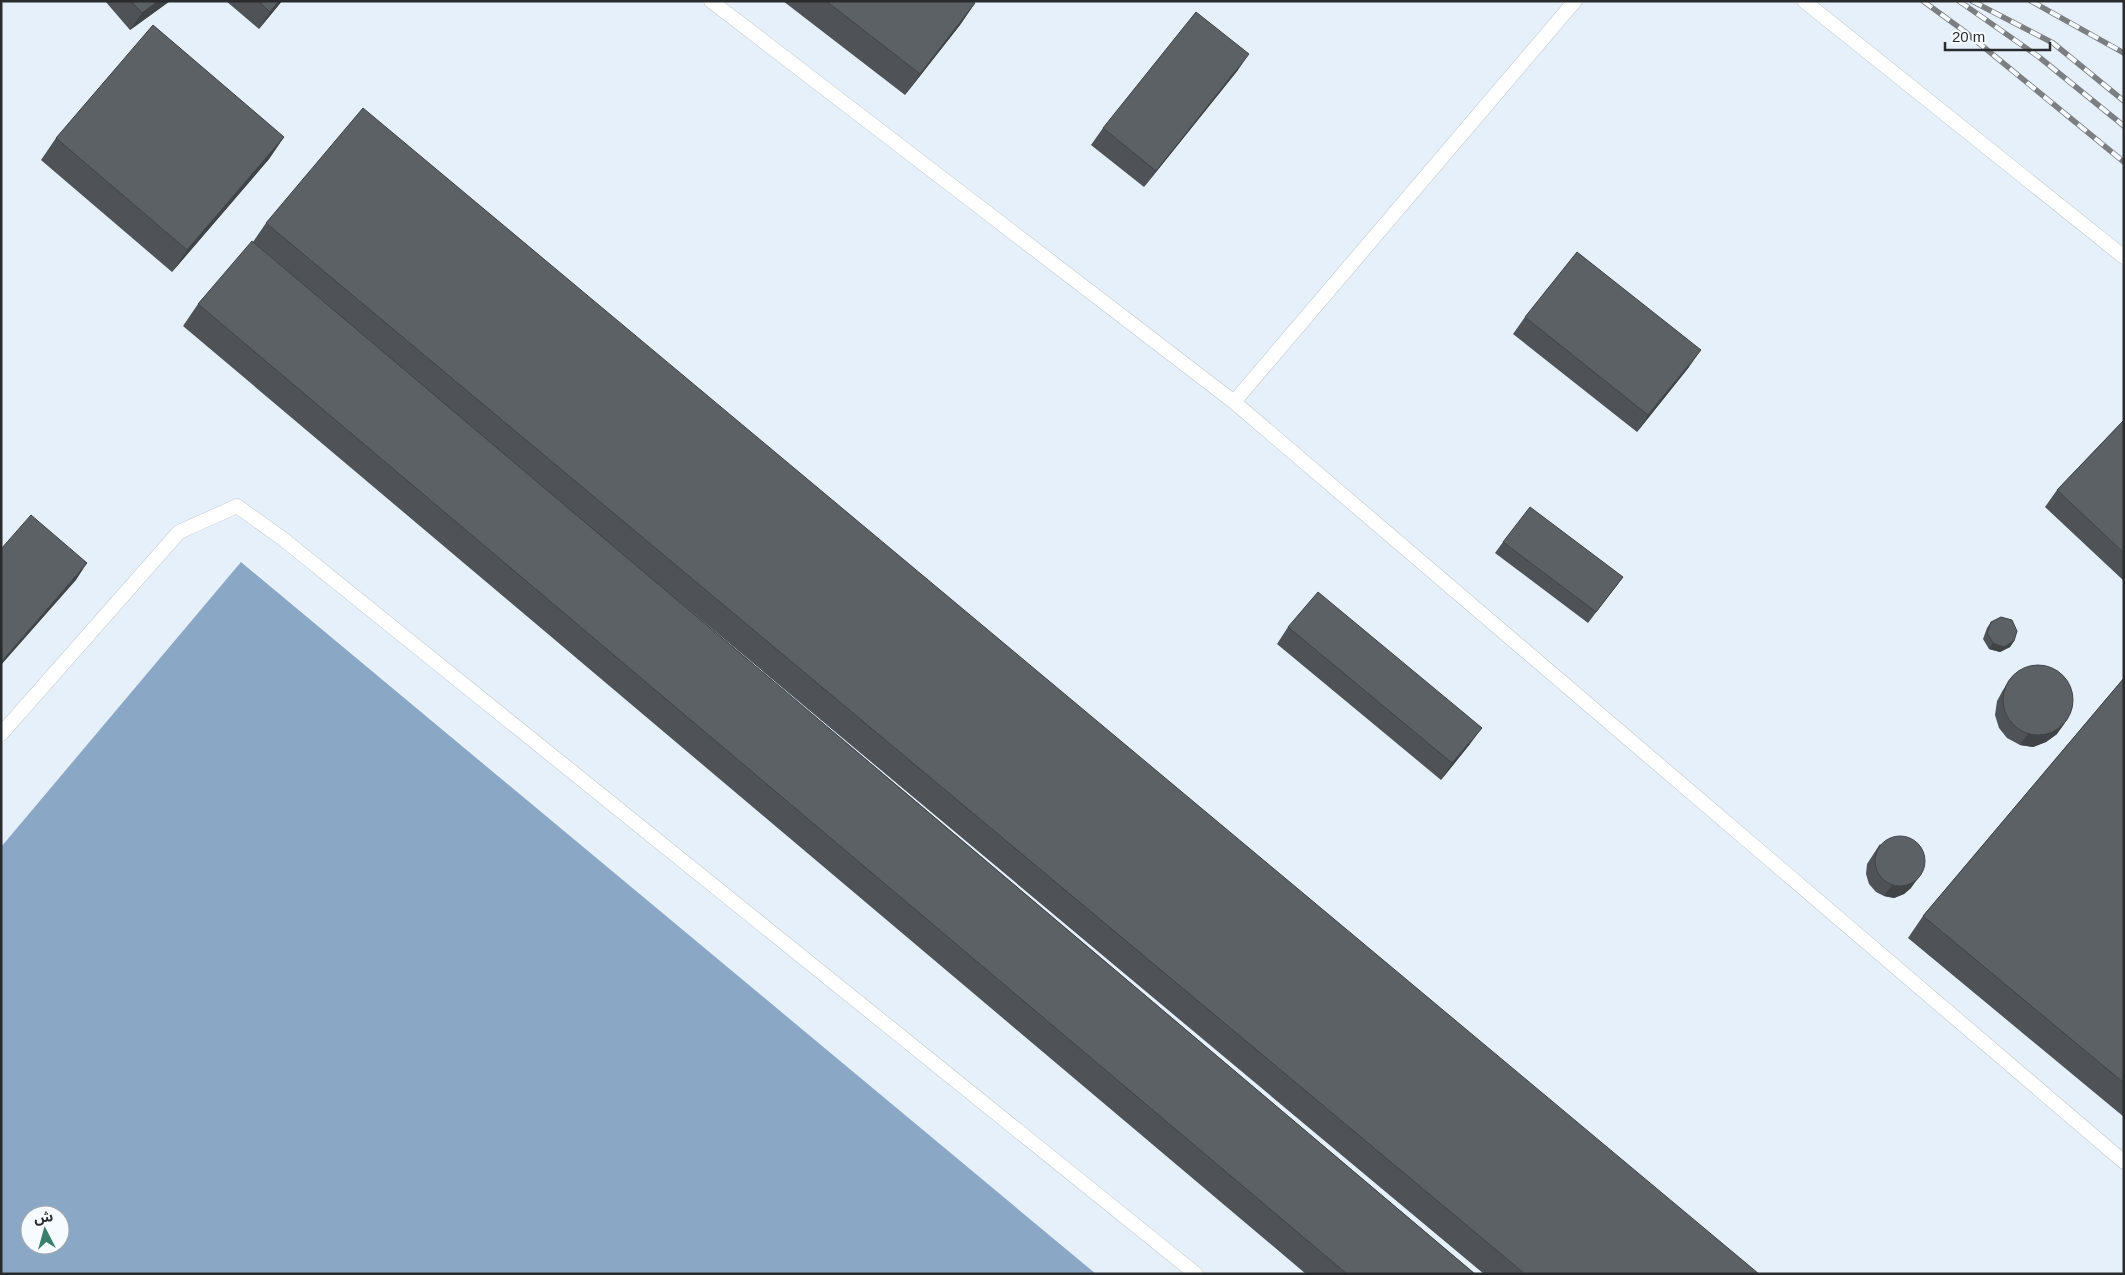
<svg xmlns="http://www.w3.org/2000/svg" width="2125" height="1275" font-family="Helvetica,'Noto Sans Arabic',sans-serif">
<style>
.built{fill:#e5f0fb}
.water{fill:#8ba7c6;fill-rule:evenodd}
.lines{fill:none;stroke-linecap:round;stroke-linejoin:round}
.service-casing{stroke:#bfc4ca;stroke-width:15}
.service{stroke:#fff;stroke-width:14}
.rail-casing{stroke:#7c7f82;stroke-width:5.5}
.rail{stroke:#f6fbff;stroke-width:4;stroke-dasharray:11;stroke-linecap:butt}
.wall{fill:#4f5358}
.shaded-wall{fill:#404447}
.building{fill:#5c6166;stroke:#404447}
</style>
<rect width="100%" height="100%" fill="#f6fbff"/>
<path class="built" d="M1 1H2124V1274H1096L242 562 1 847Z"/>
<path class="water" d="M241 562 1096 1274H1V847ZM30 1215H60V1245H30Z"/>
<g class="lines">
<defs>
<path id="service" d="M711 1 1234 402 2124 1162
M1804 1 2124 257
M1234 402 1575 1
M1 734 179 532 237 506 283 539 1196 1274"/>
</defs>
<use href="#service" class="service-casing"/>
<use href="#service" class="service"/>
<defs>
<path id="rail" d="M1923 1 1964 31 2124 162
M1959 1 2039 57 2124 126
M1972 1 2053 43 2124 101
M2031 1 2124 53"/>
</defs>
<use href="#rail" class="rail-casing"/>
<use href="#rail" class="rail"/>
</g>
<path class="wall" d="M105 1H170L130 30Z
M226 1H282L259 29Z
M783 1H972L975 3 960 25 905 95Z
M1238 70 1144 187 1091 145 1103 128Z
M284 137 269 159 172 272 41 160 56 138Z
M266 223 1759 1274H1484L675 598 1475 1274H1306L183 326 198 304 253 242Z
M1525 317 1689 367 1637 432 1513 334Z
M2124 420V581L2045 507 2057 490Z
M1503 542 1623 577 1588 623 1495 553Z
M1991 622 2014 641 2010 647 2000 652 1989 649 1983 639 1987 628Z
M1288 627 1470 744 1441 780 1277 644Z
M2011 678 2057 734 2046 742 2033 747 2020 745 2007 738 1999 728 1995 715 1997 701 2003 690Z
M2124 678V1117L1908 938 1923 916Z
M1880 844 1911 888 1904 894 1894 898 1884 896 1876 892 1869 884 1866 874 1867 864Z"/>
<path class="shaded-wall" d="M158 1H170L130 30 142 13Z
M279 1H282L259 29 270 12Z
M975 3 960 25 905 95 920 74Z
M1249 54 1238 70 1144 187 1156 171Z
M284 137 269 159 172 272 187 250Z
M1701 350 1689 367 1637 432 1648 415Z
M87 563 76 580 1 665V662Z
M2014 641 2010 647 2000 652 1989 649 1993 643Z
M2065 723 2057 734 2046 742 2033 747 2020 745 2028 734Z
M1482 728 1470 744 1441 780 1452 763Z
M1919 877 1911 888 1904 894 1894 898 1884 896 1892 885Z"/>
<path class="building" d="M131 1H158L142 13Z
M258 1H279L270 12Z
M826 1H972L975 3 920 74Z
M1196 12 1249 54 1156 171 1103 128Z
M153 25 284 137 187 250 56 138Z
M363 108 1759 1274H1525L266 223Z
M252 241 1475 1274H1347L198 304Z
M1577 252 1701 350 1648 415 1525 317Z
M2124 420V553L2057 490Z
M1530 507 1623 577 1596 612 1503 542Z
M31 515 87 563 1 662V549Z
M1318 592 1482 728 1452 763 1288 627Z
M2001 617 2012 620 2017 631 2014 641 2004 647 1993 643 1987 633 1991 622Z
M2003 700a35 35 0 1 1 70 0a35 35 0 1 1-70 0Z
M2124 678V1083L1923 916Z
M1875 861a25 25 0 1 1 50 0a25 25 0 1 1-50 0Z"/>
<rect width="2125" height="1275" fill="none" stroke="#292b2d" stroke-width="5"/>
<g transform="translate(45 1230) rotate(354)"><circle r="24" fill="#f6fbff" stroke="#a4a8ab"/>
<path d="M0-4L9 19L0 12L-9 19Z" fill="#3b7d6e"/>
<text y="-8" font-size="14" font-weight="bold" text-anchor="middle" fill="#292b2d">ش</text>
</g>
<path d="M1945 42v8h105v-8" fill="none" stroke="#292b2d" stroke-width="2.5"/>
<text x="1952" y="42" font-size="15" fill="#292b2d" stroke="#f6fbff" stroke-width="4" paint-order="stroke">20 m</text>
</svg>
